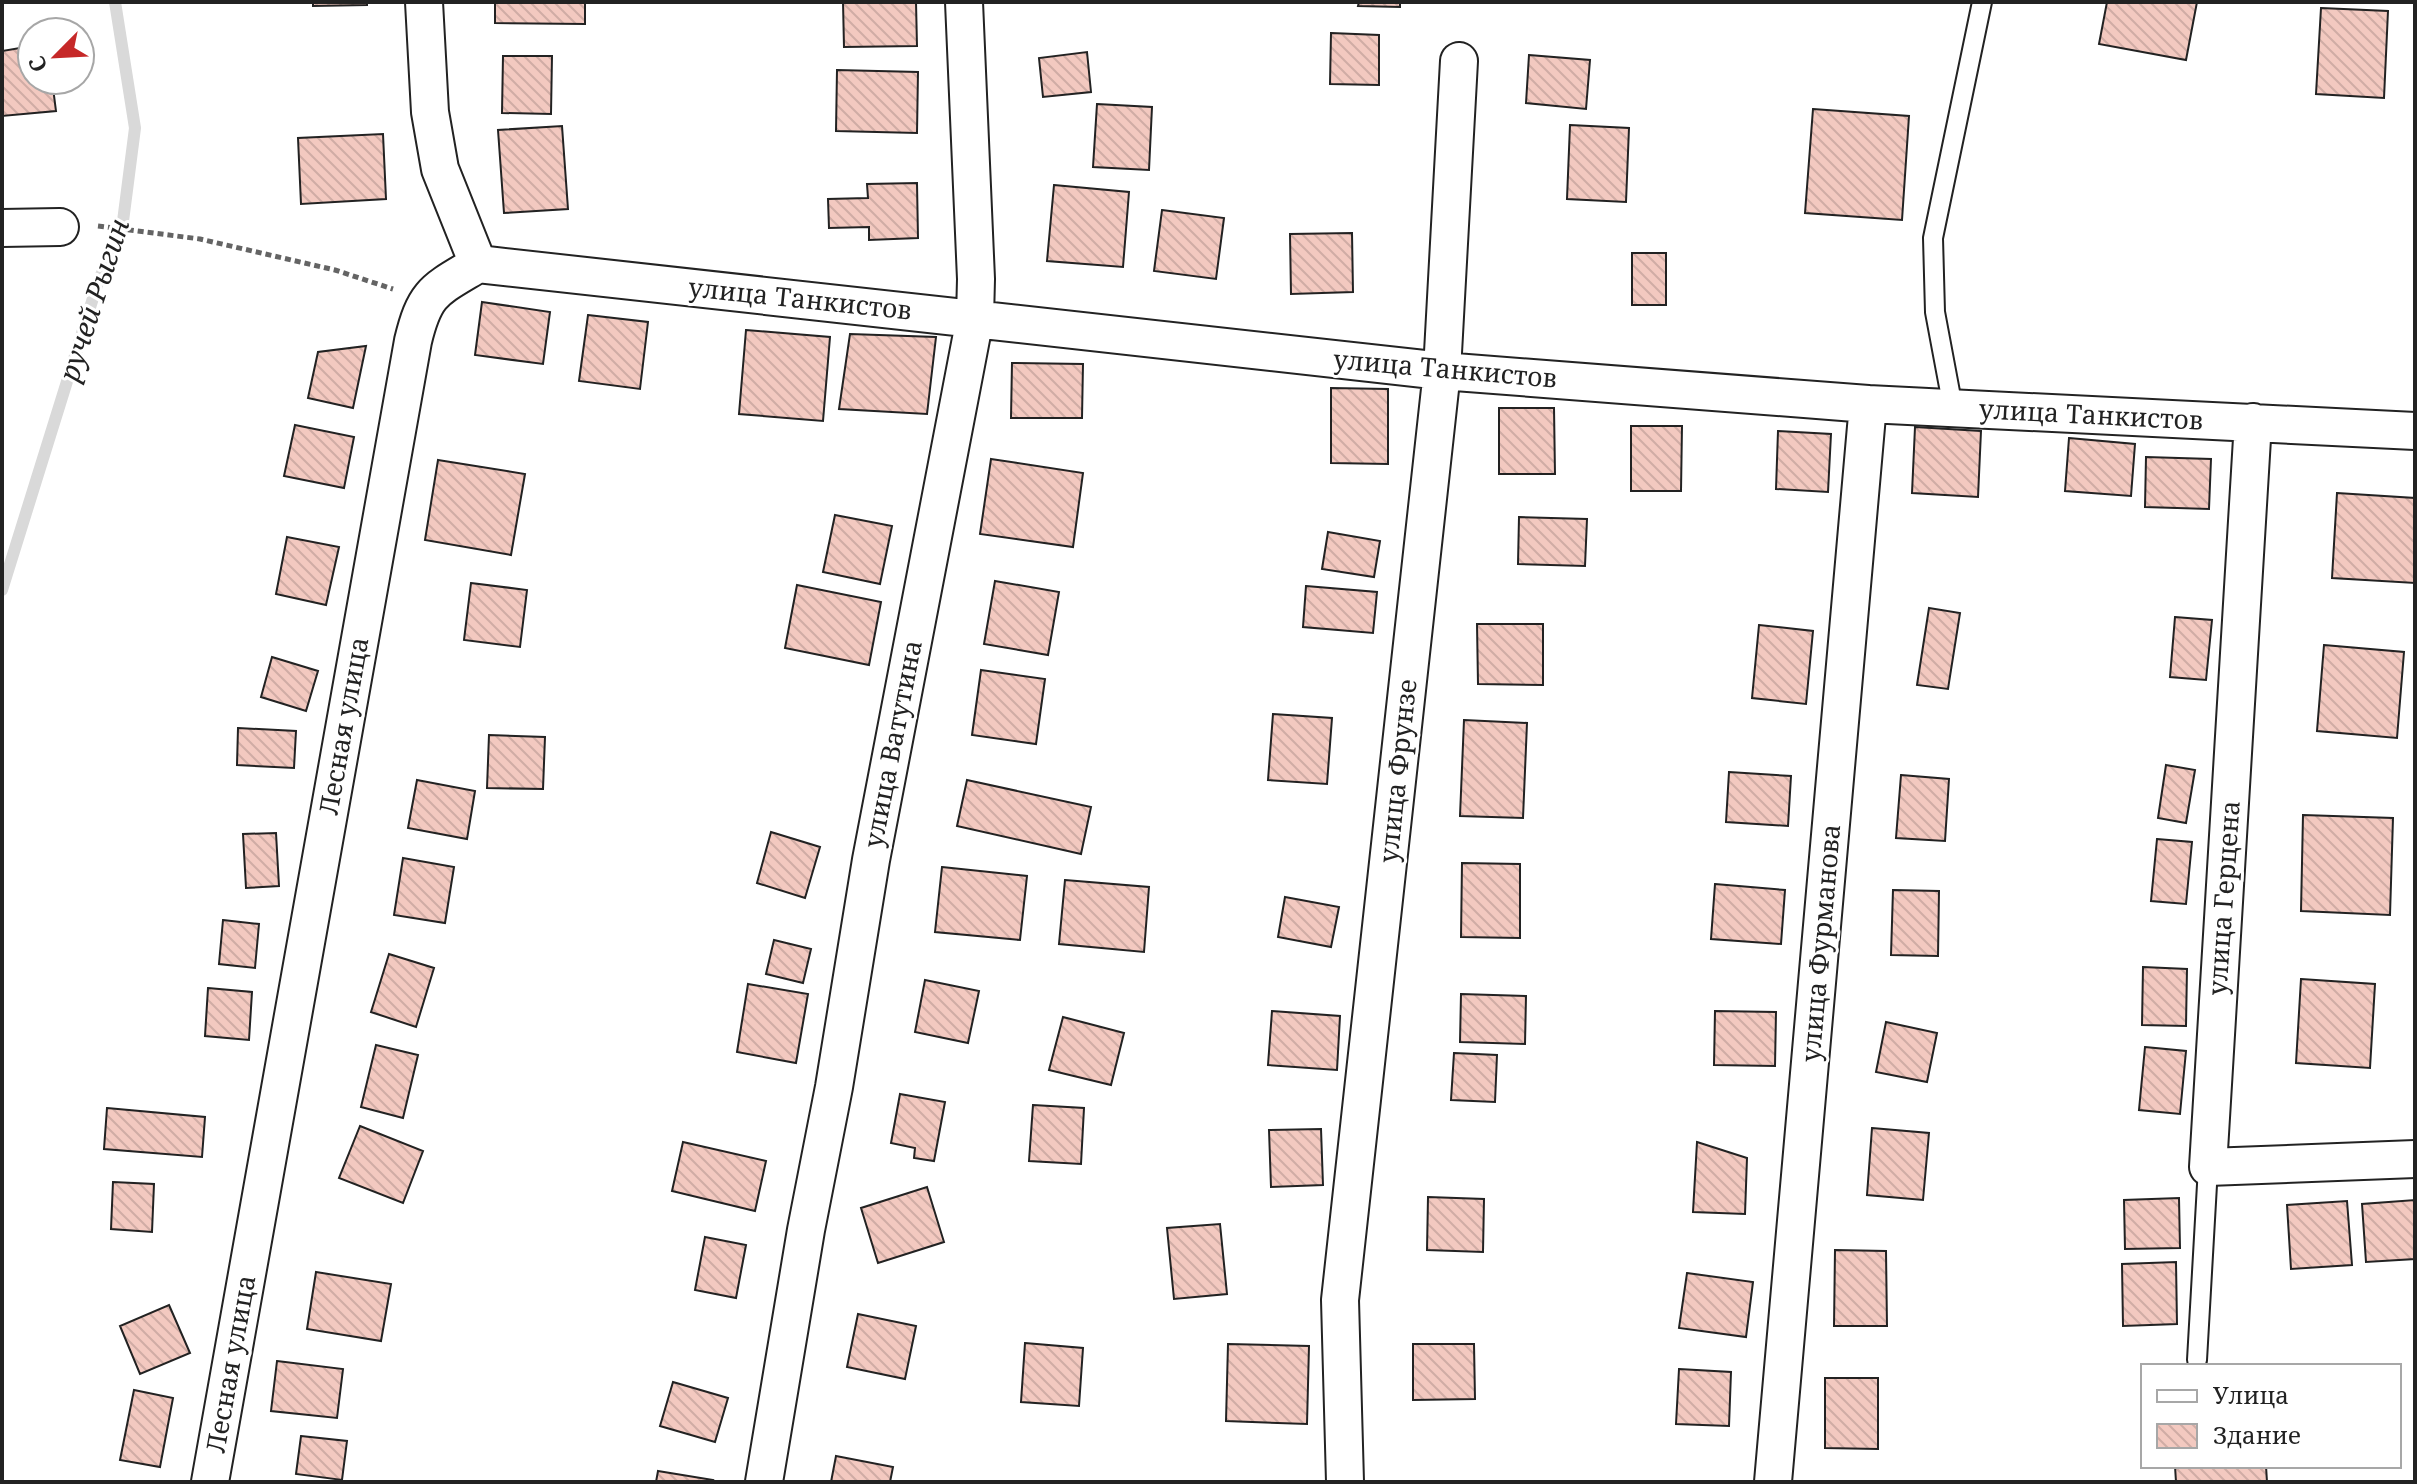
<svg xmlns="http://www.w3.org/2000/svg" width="2417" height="1484" font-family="'Noto Serif',serif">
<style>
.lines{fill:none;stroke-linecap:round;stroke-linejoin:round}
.stream{stroke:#d9d9d9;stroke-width:12}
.building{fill:url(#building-back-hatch);stroke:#222;stroke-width:2}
.service-casing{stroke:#222;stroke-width:22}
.minor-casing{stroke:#222;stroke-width:40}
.path{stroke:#646464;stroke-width:5;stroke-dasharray:6 4;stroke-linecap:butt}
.service{stroke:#fff;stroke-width:18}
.minor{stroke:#fff;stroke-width:36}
.labels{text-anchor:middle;stroke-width:6;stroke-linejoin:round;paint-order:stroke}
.street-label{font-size:26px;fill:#222;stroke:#fff}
.water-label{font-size:28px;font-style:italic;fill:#222;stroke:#fff}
</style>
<defs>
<pattern id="building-back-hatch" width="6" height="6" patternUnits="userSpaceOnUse" patternTransform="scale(2)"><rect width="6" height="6" fill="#f3c9c0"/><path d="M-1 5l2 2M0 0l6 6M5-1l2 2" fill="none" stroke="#d0aca5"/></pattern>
</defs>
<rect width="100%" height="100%" fill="#fff"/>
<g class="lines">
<path class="stream" d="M2 590 98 282 122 229 135 128 115 2"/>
</g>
<path class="building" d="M313 2H367V5L313 6Z
M495 2H585V24L495 23Z
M843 2H916L917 46 844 47Z
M1359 2H1400V7L1358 6Z
M2107 2H2197L2186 60 2099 44Z
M2321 8 2388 11 2384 98 2316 94Z
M1331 33 1379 35V85L1330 84Z
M32 46V80H52L56 111 2 116V51Z
M1087 52 1091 92 1043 97 1039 58Z
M1529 55 1590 60 1586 109 1526 103Z
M503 56H552L551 114 502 113Z
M837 70 918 72 917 133 836 131Z
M1097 104 1152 107 1149 170 1093 167Z
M1813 109 1909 116 1902 220 1805 213Z
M1570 125 1629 128 1626 202 1567 199Z
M562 126 568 209 504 213 498 130Z
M383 134 386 199 301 204 298 138Z
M917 183 918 238 869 240V227L829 228 828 199 868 198 867 184Z
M1054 185 1129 192 1123 267 1047 261Z
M1162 210 1224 218 1216 279 1154 271Z
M1352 233 1353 292 1291 294 1290 234Z
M1632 253H1666V305H1632Z
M482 302 550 312 543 364 475 355Z
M588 315 648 322 640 389 579 381Z
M746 330 830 337 823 421 739 414Z
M850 334 936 337 927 414 839 409Z
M366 346 353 408 308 398 318 352Z
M1012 363 1083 364 1082 418H1011Z
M1331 388 1388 389V464L1331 463Z
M1499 408H1554L1555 474H1499Z
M295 425 354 437 344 488 284 476Z
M1631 426H1682L1681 491H1631Z
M1915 427 1981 431 1978 497 1912 493Z
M1778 431 1831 434 1828 492 1776 489Z
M2069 438 2135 444 2131 496 2065 491Z
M2146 457 2211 459 2209 509 2145 507Z
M991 459 1083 473 1073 547 980 534Z
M438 460 525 474 511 555 425 540Z
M2337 493 2415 498V583L2332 578Z
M835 515 892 526 880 584 823 572Z
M1519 517 1587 519 1585 566 1518 564Z
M1328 532 1380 541 1374 577 1322 569Z
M287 537 339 547 326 605 276 594Z
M995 581 1059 592 1048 655 984 644Z
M471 583 527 590 520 647 464 640Z
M797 585 881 602 869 665 785 648Z
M1306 586 1377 592 1373 633 1303 627Z
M1929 608 1960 613 1948 689 1917 685Z
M2175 617 2212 620 2206 680 2170 677Z
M1477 624H1543V685L1478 684Z
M1759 625 1813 631 1806 704 1752 698Z
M2324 645 2404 652 2397 738 2317 731Z
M272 657 318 671 306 711 261 697Z
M981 670 1045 679 1036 744 972 735Z
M1273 714 1332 718 1327 784 1268 780Z
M1464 720 1527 723 1523 818 1460 816Z
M238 728 296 731 294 768 237 765Z
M489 735 545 737 543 789 487 788Z
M2166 765 2195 770 2186 823 2158 818Z
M1729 772 1791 776 1788 826 1726 822Z
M1901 775 1949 779 1945 841 1896 838Z
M417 780 475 791 467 839 408 828Z
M967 780 1091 807 1081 854 957 826Z
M2303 815 2393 818 2390 915 2301 911Z
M771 832 820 847 805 898 757 883Z
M276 833 279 886 246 888 243 834Z
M2157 839 2192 842 2186 904 2151 901Z
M403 858 454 867 445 923 394 915Z
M1462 863 1520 864V938L1461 937Z
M942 867 1027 876 1020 940 935 932Z
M1065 880 1149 887 1144 952 1059 944Z
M1715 884 1785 890 1781 944 1711 939Z
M1893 890 1939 891 1938 956 1891 955Z
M1285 897 1339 907 1331 947 1278 937Z
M223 920 259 924 255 968 219 964Z
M774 940 811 949 803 983 766 974Z
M389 954 434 968 416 1027 371 1012Z
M2143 967 2187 969 2186 1026 2142 1025Z
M2301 979 2375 984 2370 1068 2296 1063Z
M925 980 979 991 968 1043 915 1032Z
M748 984 808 994 796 1063 737 1052Z
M208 988 252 992 249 1040 205 1036Z
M1461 994 1526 996 1525 1044 1460 1042Z
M1272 1011 1340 1016 1337 1070 1268 1065Z
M1715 1011 1776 1012 1775 1066 1714 1065Z
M1063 1017 1124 1033 1111 1085 1049 1070Z
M1886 1022 1937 1033 1927 1082 1876 1072Z
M376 1045 418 1055 403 1118 361 1107Z
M2145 1047 2186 1051 2180 1114 2139 1110Z
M1454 1053 1497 1055 1495 1102 1451 1100Z
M900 1094 945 1102 934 1161 914 1158 915 1148 891 1143Z
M1033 1105 1084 1108 1081 1164 1029 1161Z
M107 1108 205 1117 202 1157 104 1149Z
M360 1126 423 1151 403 1203 339 1178Z
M1872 1128 1929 1133 1923 1200 1867 1195Z
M1321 1129 1323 1185 1271 1187 1269 1130Z
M683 1142 766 1161 755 1211 672 1191Z
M1697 1142 1747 1158 1745 1214 1693 1212Z
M113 1182 154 1184 152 1232 111 1229Z
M927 1187 944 1242 878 1263 861 1208Z
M1428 1197 1484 1199 1483 1252 1427 1250Z
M2179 1198 2180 1248 2125 1249 2124 1200Z
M2415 1200V1259L2366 1262 2362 1204Z
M2347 1201 2352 1265 2291 1269 2287 1205Z
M1220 1224 1227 1294 1174 1299 1167 1228Z
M705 1237 746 1245 736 1298 695 1290Z
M1835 1250 1886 1251 1887 1326H1834Z
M2176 1262 2177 1324 2123 1326 2122 1264Z
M316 1272 391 1284 381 1341 307 1329Z
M1687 1273 1753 1282 1746 1337 1679 1328Z
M169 1305 190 1353 140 1374 120 1326Z
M858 1314 916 1326 905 1379 847 1367Z
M1025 1343 1083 1348 1079 1406 1021 1402Z
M1228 1344 1309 1346 1307 1424 1226 1421Z
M1413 1344H1474L1475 1399 1413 1400Z
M277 1361 343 1369 337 1418 271 1411Z
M1679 1369 1731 1372 1729 1426 1676 1424Z
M1825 1378H1878V1449L1825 1448Z
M673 1382 728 1398 715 1442 660 1426Z
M134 1390 173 1398 160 1467 120 1460Z
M301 1436 347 1441 342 1480 296 1474Z
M836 1456 893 1467 890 1482H831Z
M2175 1466H2266L2267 1482H2176Z
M658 1471 713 1480 712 1482H656Z"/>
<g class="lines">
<defs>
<path id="service" d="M1953 408 1935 312 1933 238 1982 2
M2197 1360 2208 1167"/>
<path id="minor" d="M2 228 60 227
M478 264 1442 371 1868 404 2415 431
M2253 422 2208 1167 2415 1159
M210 1482 413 341C425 291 435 290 478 264L440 169 430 112 424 2
M764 1482 806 1230 834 1087 871 860 975 318 976 279 964 2
M1345 1482 1340 1300 1442 371 1459 61
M1773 1482 1868 404"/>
</defs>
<use href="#service" class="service-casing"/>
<use href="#minor" class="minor-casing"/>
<path class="path" d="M98 226 200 239 335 270 393 289"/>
<use href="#service" class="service"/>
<use href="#minor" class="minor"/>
</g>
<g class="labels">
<g class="street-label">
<text transform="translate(800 299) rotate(6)" y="9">улица Танкистов</text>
<text transform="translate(1445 369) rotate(5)" y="9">улица Танкистов</text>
<text transform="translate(2091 415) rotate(3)" y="9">улица Танкистов</text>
<text transform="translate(344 726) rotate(-80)" y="9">Лесная улица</text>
<text transform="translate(893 744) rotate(-79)" y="9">улица Ватутина</text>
<text transform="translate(1398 771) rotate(-84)" y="9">улица Фрунзе</text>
<text transform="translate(2224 898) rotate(-86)" y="9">улица Герцена</text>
<text transform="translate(1821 943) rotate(-85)" y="9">улица Фурманова</text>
<text transform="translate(231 1364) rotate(-80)" y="9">Лесная улица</text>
</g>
<g class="water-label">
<text transform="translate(94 300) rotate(-72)" y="10">ручей Рыгин</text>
</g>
</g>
<rect width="2417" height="1484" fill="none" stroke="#222222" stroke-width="8"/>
<rect x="2141" y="1364" width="260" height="104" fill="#ffffff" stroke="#a7a7a7" stroke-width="2"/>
<rect x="2157" y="1390" width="40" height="12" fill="#ffffff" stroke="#a7a7a7" stroke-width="2"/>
<text x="2213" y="1404" font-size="24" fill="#222222">Улица</text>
<rect x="2157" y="1424" width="40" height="24" fill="url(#building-back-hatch)" stroke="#a7a7a7" stroke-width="2"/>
<text x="2213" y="1444" font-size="24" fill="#222222">Здание</text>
<g transform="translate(56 56) rotate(246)"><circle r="38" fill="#ffffff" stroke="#a7a7a7" stroke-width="2"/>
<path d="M0-6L14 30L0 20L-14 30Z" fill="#c62828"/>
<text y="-12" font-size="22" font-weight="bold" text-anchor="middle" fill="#222222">С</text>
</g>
</svg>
